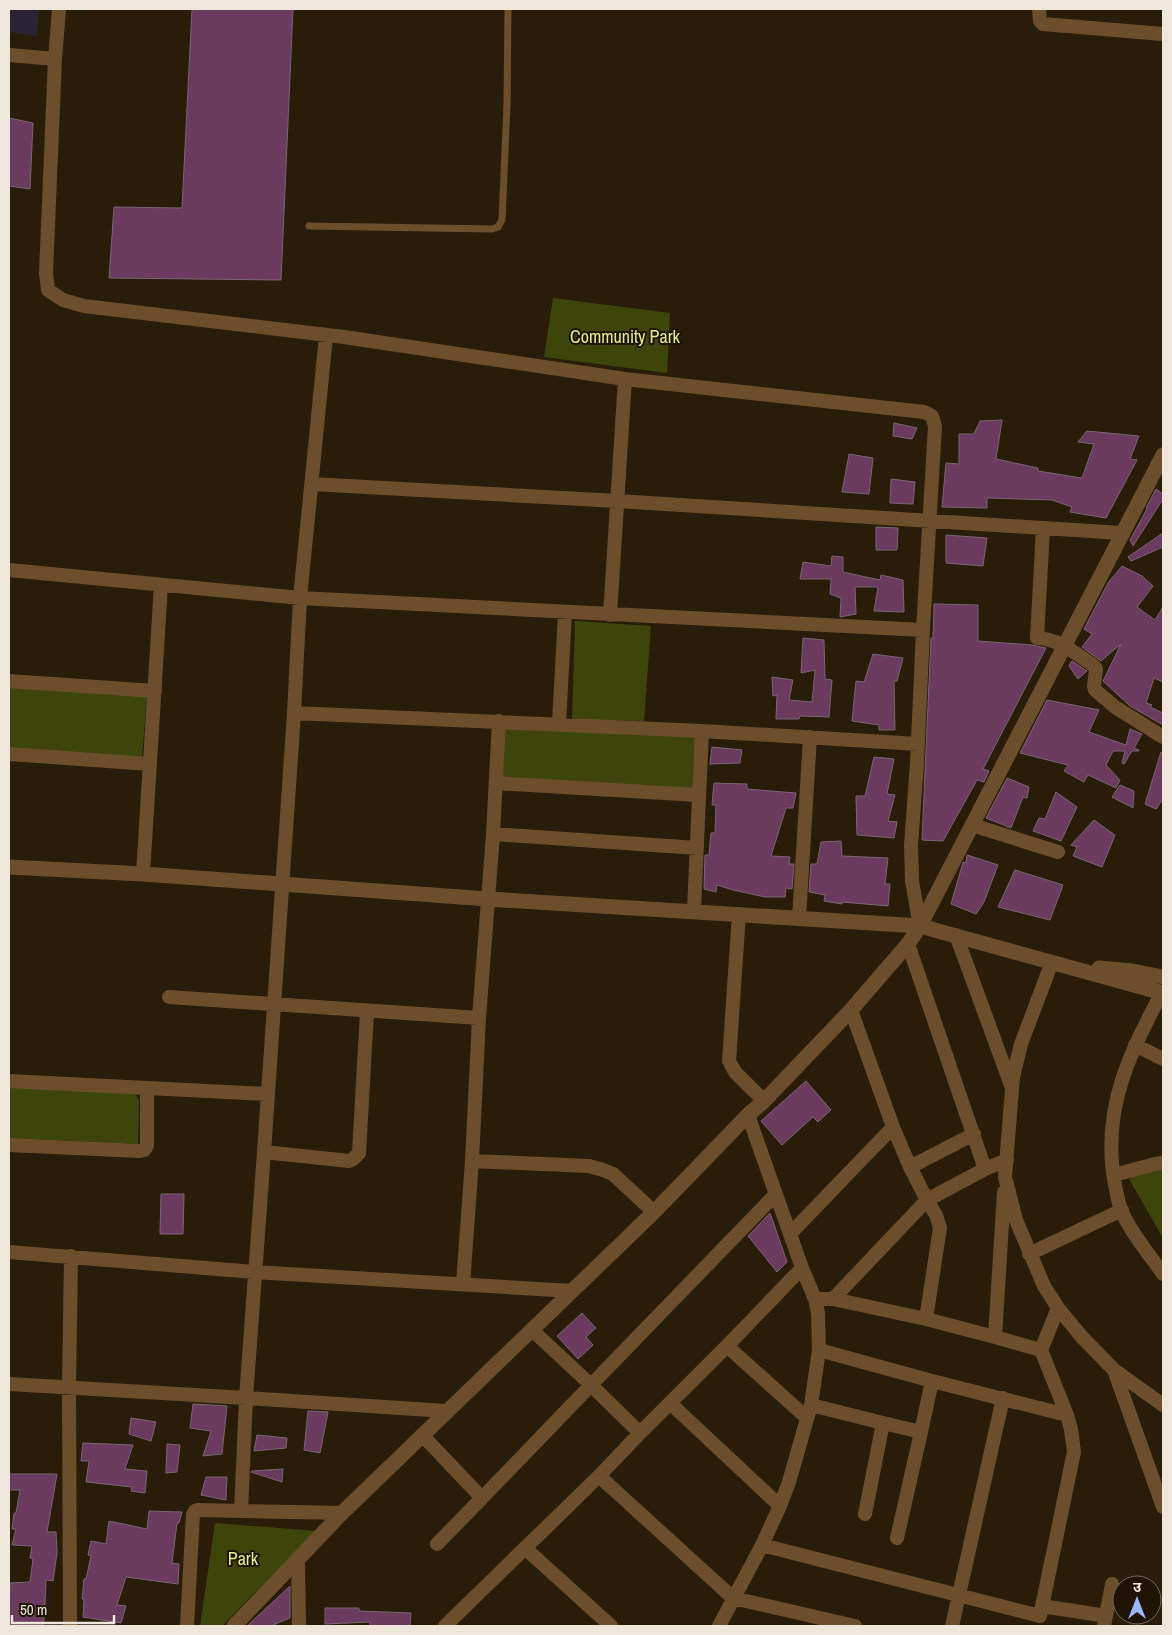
<svg xmlns="http://www.w3.org/2000/svg" width="1172" height="1635" font-family="'Archivo Narrow','Noto Sans Devanagari',sans-serif">
<style>
.commercial{fill:#292333}
.green{fill:#3d450a}
.building{fill:#6a3b5e;stroke:#7b6574}
.lines{fill:none;stroke-linecap:round;stroke-linejoin:round}
.service{stroke:#6d4e2c;stroke-width:7}
.minor{stroke:#6d4e2c;stroke-width:14}
.tertiary{stroke:#6d4e2c;stroke-width:15}
.labels{text-anchor:middle;stroke-width:4;stroke-linejoin:round;paint-order:stroke}
.park-label{font-size:18px;fill:#deee96;stroke:#1f1303}
</style>
<rect width="100%" height="100%" fill="#291d0a"/>
<path class="commercial" d="M9 9H39L37 36 9 32Z"/>
<path class="green" d="M553 298 670 313 667 373 544 357Z
M575 621 651 626 644 721 572 720Z
M9 687 147 695 142 758 9 752Z
M504 724 697 734 694 788 501 782Z
M9 1087 136 1094 139 1101 138 1144 9 1138Z
M1151 1167 1163 1169V1238L1129 1179Z
M215 1523 316 1531 222 1626H200Z"/>
<path class="building" d="M192 9H293L281 280 109 278 114 207 182 208Z
M9 118 33 123 30 189 9 186Z
M1002 420 996 459 1038 468V471L1082 478 1094 444 1078 442 1087 431 1139 436 1130 459 1137 460 1106 518 1070 512 1072 507 1052 500 987 498V508L942 507 946 463 959 464V434H974L980 421Z
M894 423 917 428 912 439 893 436Z
M849 454 873 458 869 494 842 492Z
M891 479 915 482 913 504 890 503Z
M1156 489 1163 494V499L1133 546 1130 540 1147 509 1146 508Z
M876 527 898 528 897 550H876Z
M1163 533V547L1131 561 1128 557Z
M946 535 987 538 983 566 946 563Z
M832 556 843 557V572L880 580 881 575 903 580 904 612 874 611 878 587H855L856 614 840 617 841 598 830 594 831 579H800L803 562 831 566Z
M1122 566 1142 576 1153 586 1137 607 1155 620 1163 607V682L1154 678 1146 703 1152 705 1150 707 1163 713V725L1130 706 1103 681 1121 644 1101 661 1082 647 1092 634 1084 629 1108 583Z
M934 604 978 605V641L1032 645 1046 648 983 769 989 771 984 782 977 780 943 841 922 840 931 638H933Z
M803 638 824 640 825 679 832 680 829 717 800 716 799 719H776L777 695 773 696 772 677 793 680 789 700 812 702 815 670 801 673Z
M873 654 903 658 897 681H894L895 730H879V725L852 721 856 681 864 682Z
M1072 661 1087 671 1078 679 1069 666Z
M1047 700 1099 710 1089 732 1126 745 1130 729 1142 734 1134 748 1139 750V751H1132L1124 764 1122 763 1125 751H1113L1106 765 1120 780 1116 788 1088 775 1084 782 1064 771 1068 765 1020 753Z
M712 747 742 750 740 763 710 764Z
M1161 752 1163 753V799L1156 809 1145 804Z
M874 757 894 759 887 794 895 795 888 821 897 822 894 838 857 835 856 796H865Z
M1007 778 1029 787 1027 798 1023 797 1011 828 986 818Z
M714 783 747 784V789L796 793 793 808H786L771 856 790 857 789 864H794L792 889 786 888 785 897H765L733 890 717 885 716 892 704 889 705 855H709L711 833H715L716 805H712Z
M1120 785 1134 791 1133 808 1112 797Z
M1056 792 1077 807 1061 841 1033 831 1039 818 1045 819Z
M1094 820 1115 835 1102 867 1073 856 1077 847 1071 845Z
M841 841 842 856 888 858 885 884H890L888 906 842 902V904L824 901 825 895 809 892 811 864H817L821 842Z
M967 855 998 865 984 902 976 914 951 904 962 866 963 862 966 863Z
M1015 870 1063 885 1050 920 998 907Z
M806 1081 831 1110 818 1122 813 1117 782 1145 761 1121Z
M161 1194H184L183 1234H160Z
M770 1213 787 1262 777 1272 748 1236Z
M582 1313 596 1328 586 1337 593 1345 578 1359 557 1336Z
M193 1404 227 1406 222 1454 203 1456 211 1431 190 1428Z
M308 1411 328 1412 320 1453 304 1450Z
M131 1418 156 1422 151 1441 129 1434Z
M257 1435 287 1438 286 1448 254 1451Z
M83 1443 133 1445 125 1469 147 1471 145 1493 131 1491 132 1487 86 1482 89 1461H81Z
M167 1444 180 1445 177 1472 166 1473Z
M283 1469 282 1482 251 1472 252 1471Z
M9 1474H57L47 1532H56L57 1553 53 1581 46 1580 45 1605H46L43 1626H9L10 1583 30 1582 33 1559 30 1558 32 1546 12 1545 16 1529H12L14 1513H16L20 1490H9Z
M206 1477H227L226 1500 201 1495Z
M149 1511 182 1512 179 1523H177L172 1563 179 1564 178 1584 126 1577 117 1605 126 1606 121 1623 83 1617 84 1599H82L84 1579H86L91 1556 88 1555 91 1541 106 1544 109 1521 147 1529Z
M290 1586V1618L275 1624 276 1626H247Z
M325 1608H359V1611L411 1613 410 1626H370V1622L325 1624Z"/>
<g class="lines">
<path class="service" d="M309 226 492 229 498 227 502 220 507 105 508 9"/>
<path class="minor" d="M59 9 55 59 46 273 48 290 63 300 84 306 344 337 625 379 610 615
M1039 9 1040 21 1043 24 1163 34
M9 55 55 59
M625 379 924 412 932 416 935 426 923 630 917 763 911 845 912 881 920 926
M312 484 617 501 1121 533
M1043 529 1037 638C1059 639 1075 653 1093 665L1096 669 1094 686 1095 690 1115 707 1163 737
M9 570 300 598 923 630
M9 681 155 691
M294 713 702 731 918 744
M559 724 565 613
M9 754 150 764
M496 783 698 795
M972 825 1058 852
M493 834 697 848
M143 874 161 585
M694 910 702 731
M739 914 729 1061 735 1072 764 1101
M799 918 810 737
M956 935 1011 1085
M908 944 985 1169 1007 1160
M1052 962 1021 1044 1013 1077 1005 1177 1016 1220 1044 1286 1058 1308 1081 1336 1114 1370 1163 1405
M1162 992C1131 1052 1104 1103 1113 1173 1115 1185 1117 1198 1121 1210 1131 1233 1149 1254 1163 1274
M169 997 479 1018
M851 1010 893 1127 910 1167 974 1134
M1135 1045 1163 1059
M9 1081 147 1088V1146L144 1150 140 1151 9 1145
M147 1088 268 1094
M264 1152 349 1161 353 1159 359 1153 367 1012
M472 1161 589 1166 603 1170 613 1174 654 1212
M1114 1175 1155 1164 1163 1163
M790 1234 893 1127
M9 1252 254 1272 572 1291
M1029 1254 1122 1210
M463 1284 472 1161 479 1018 493 834 499 721
M815 1299H833L926 1319 995 1337 1004 1192
M833 1299 927 1200 910 1167
M926 1319 940 1228 936 1215 927 1200 985 1169
M995 1337 1041 1350 1058 1308
M727 1346 807 1418
M1041 1350 1067 1415
M1114 1370 1163 1507
M9 1384 246 1398 446 1411
M670 1403 780 1506
M811 1405 883 1423 865 1514
M883 1423 921 1432 897 1538
M921 1432 932 1381
M640 1433 727 1346 802 1268
M422 1435 482 1498 591 1385 532 1330
M599 1476 733 1598 855 1626
M241 1511 342 1513
M437 1544 482 1498
M762 1545 1040 1616 1074 1452 1071 1429 1067 1415 932 1381 819 1350
M526 1549 611 1626
M298 1558 299 1626
M1042 1606 1106 1616
M70 1626 69 1387 71 1256
M187 1626 193 1514 195 1511 198 1510 241 1511 246 1398 264 1152 294 713 300 598 326 336
M445 1626 599 1476 640 1433 591 1385 775 1195
M719 1626 762 1545 780 1506 789 1482 811 1405 819 1350 818 1313 815 1299 802 1268 748 1115
M952 1626 1003 1398
M1104 1626 1112 1584"/>
<path class="tertiary" d="M9 867 143 874 488 899 920 926 1163 993
M1099 968 1132 971 1163 977
M234 1626 342 1513 654 1212 748 1115 764 1101 851 1010 908 944 920 926 1163 455"/>
</g>
<g class="labels">
<g class="park-label">
<text x="625" y="343">Community Park</text>
<text x="243" y="1565">Park</text>
</g>
</g>
<rect width="1172" height="1635" fill="none" stroke="#f0e7dc" stroke-width="20"/>
<g transform="translate(1137 1600)"><circle r="24" fill="#1f1303" stroke="#73685a"/>
<path d="M0-4L9 19L0 12L-9 19Z" fill="#97b6fd"/>
<text y="-8" font-size="14" font-weight="bold" text-anchor="middle" fill="#f0e7dc">उ</text>
</g>
<path d="M12 1615v8h102v-8" fill="none" stroke="#f0e7dc" stroke-width="2.5"/>
<text x="20" y="1615" font-size="15" fill="#f0e7dc" stroke="#1f1303" stroke-width="4" paint-order="stroke">50 m</text>
</svg>
